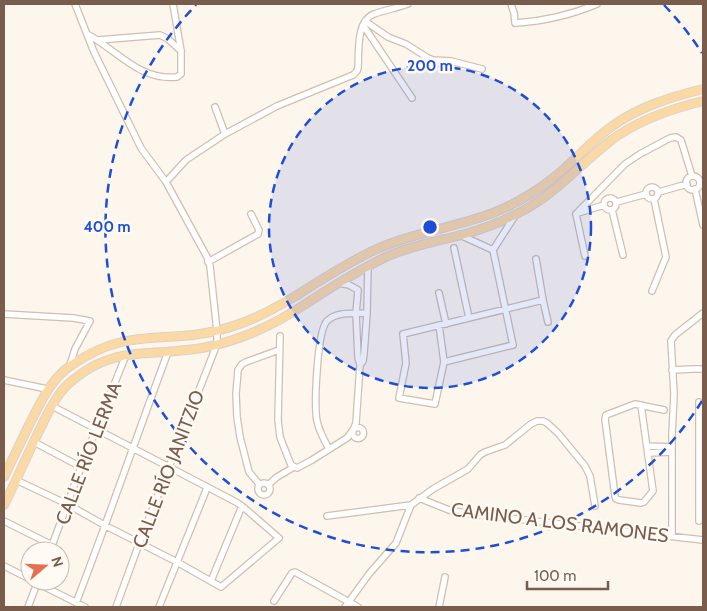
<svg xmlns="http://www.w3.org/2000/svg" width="707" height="611" font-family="Cabin,sans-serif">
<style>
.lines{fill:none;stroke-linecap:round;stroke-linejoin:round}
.minor-casing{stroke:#d1beb0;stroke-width:8}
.major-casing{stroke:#dad1cd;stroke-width:10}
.minor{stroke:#fff;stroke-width:5.5}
.major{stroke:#fbd9a5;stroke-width:8}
.ring{fill:none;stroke:#1d4ed8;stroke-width:2.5;stroke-dasharray:9 6}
.labels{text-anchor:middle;stroke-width:5;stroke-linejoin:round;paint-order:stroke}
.street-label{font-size:19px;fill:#7a5c4d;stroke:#fffaf3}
.centre{fill:#1d4ed8;stroke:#fffaf3;stroke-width:2.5}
.ring-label{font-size:15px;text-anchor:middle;font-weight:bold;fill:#1d4ed8;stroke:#fffaf3;stroke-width:5;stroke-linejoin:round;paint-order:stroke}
</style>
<rect width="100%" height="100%" fill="#fdf6ec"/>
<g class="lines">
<defs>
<path id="minor" d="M75 4 94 52 141 148 166 182 207 257 210 266 217 331V344L139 544 116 607
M511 4 514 13 515 23H516C545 21 571 15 597 4
M365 21 388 37 406 44 428 58 433 60 451 61 482 69
M363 25 412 98
M87 34C117 50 139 81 177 77L181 74V51L173 4
M98 40 160 35 168 39 181 51
M215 107 225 134
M686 183a7 7 0 1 1 14 0a7 7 0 1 1-14 0Z
M166 182 186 160 225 134 277 106 353 75 357 71 358 68C359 52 356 21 374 14 385 10 397 8 408 4
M646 193a6 6 0 1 1 12 0a6 6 0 1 1-12 0Z
M695 189 703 225
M659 192 687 184
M604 204a6 6 0 1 1 12 0a6 6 0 1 1-12 0Z
M617 202 646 194
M612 210 623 255
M578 213 604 205
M576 214 625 164 640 154 670 138 676 137 681 140 692 176
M576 214 585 256
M460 235 493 250
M454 248 469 318
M536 259 543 300 548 322
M208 262 258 234 259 230 251 214
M652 291 666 257 654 199
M439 293 446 324
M4 314 73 318 90 321 75 349 70 365
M439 325 444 362 435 404 399 398 406 363 403 334 543 300
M280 336 278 420 280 437 291 465 297 468 312 460 347 438 353 430 356 423 360 365 358 358 356 314 358 290 349 285 339 283
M444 362 513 345 493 250 516 214
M360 365 363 361 364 354 367 313 368 266
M672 370 693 369H703
M4 380 47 389
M641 405 653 491 644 502 641 503 619 500 616 499 615 496 605 419 606 415 635 404 664 410
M352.5 433a5.5 5.5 0 1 1 11 0a5.5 5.5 0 1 1-11 0Z
M34 442 81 467
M648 446 672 447
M329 449C324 440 319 431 317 421 314 406 317 331 327 321 337 311 354 314 367 313
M648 453 672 452
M16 480 67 504 106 526 177 562 221 587 279 538 242 506 236 502 52 406
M258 489a6 6 0 1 1 12 0a6 6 0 1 1-12 0Z
M260 485 249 472 240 437 237 417 236 394 238 370 242 364 246 362 279 350
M268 485 277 477 294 467
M419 498 449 510 472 514 703 540
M327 516 411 505
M4 521 52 545
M699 521V402
M672 536V434L674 394 671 341 675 335 703 313
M50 551 81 467 126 355
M4 566 30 579
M33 581 85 607
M211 581 242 506
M274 601 292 573 295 572 358 607
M76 603C108 520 137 435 168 352
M28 607 38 581
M159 607 207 488
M345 607 369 574 396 543 411 505 433 489 468 469 480 455 485 452 505 445 531 424 537 421H543L547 423 558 433 585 466 590 476 595 506
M439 607 445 577"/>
<path id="major" d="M4 477C12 460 21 442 29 425 41 402 50 379 73 364 87 355 101 347 118 343 142 336 168 338 193 335 210 333 226 329 242 323 260 317 277 307 294 297 321 280 348 262 377 249 423 228 476 226 520 200 533 193 546 184 558 174 576 159 591 141 611 127 638 107 671 97 703 89
M4 505C17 479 29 451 42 425 50 409 58 391 73 380 85 370 99 362 114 358 130 353 147 353 164 352 177 351 190 350 202 348 223 344 244 337 263 328 284 319 302 306 321 294 343 280 365 267 388 256 413 245 439 241 465 234 486 228 506 220 524 210 557 192 581 164 610 141 638 120 670 109 703 101"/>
</defs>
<use href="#minor" class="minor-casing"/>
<use href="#major" class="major-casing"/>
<use href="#minor" class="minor"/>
<use href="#major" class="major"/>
</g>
<circle cx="430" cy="227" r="161" fill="#1d4ed8" fill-opacity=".12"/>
<g class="ring">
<circle cx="430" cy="227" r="161"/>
<path d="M702 401A323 323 0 1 1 196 5M664 5A323 323 0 0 1 702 53"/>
</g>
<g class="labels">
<g class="street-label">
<text transform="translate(88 453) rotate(-69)" y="7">CALLE RÍO LERMA</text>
<text transform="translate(168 469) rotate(-69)" y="7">CALLE RÍO JANITZIO</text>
<text transform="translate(560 522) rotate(7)" y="7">CAMINO A LOS RAMONES</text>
</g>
</g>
<circle cx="430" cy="227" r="8" class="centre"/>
<g class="ring-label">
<text x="430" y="71">200 m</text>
<text x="107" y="232">400 m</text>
</g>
<rect width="707" height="611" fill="none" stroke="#7a5c4d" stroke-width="10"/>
<g transform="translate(45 566) rotate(71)"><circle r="24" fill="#fffaf3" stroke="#cabbb1"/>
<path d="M0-4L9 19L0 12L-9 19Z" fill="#e76f51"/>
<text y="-8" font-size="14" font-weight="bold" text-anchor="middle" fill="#7a5c4d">N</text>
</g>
<path d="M527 581v8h81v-8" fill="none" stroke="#7a5c4d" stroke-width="2.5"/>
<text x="534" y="581" font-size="15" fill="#7a5c4d" stroke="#fffaf3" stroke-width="4" paint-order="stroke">100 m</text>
</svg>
